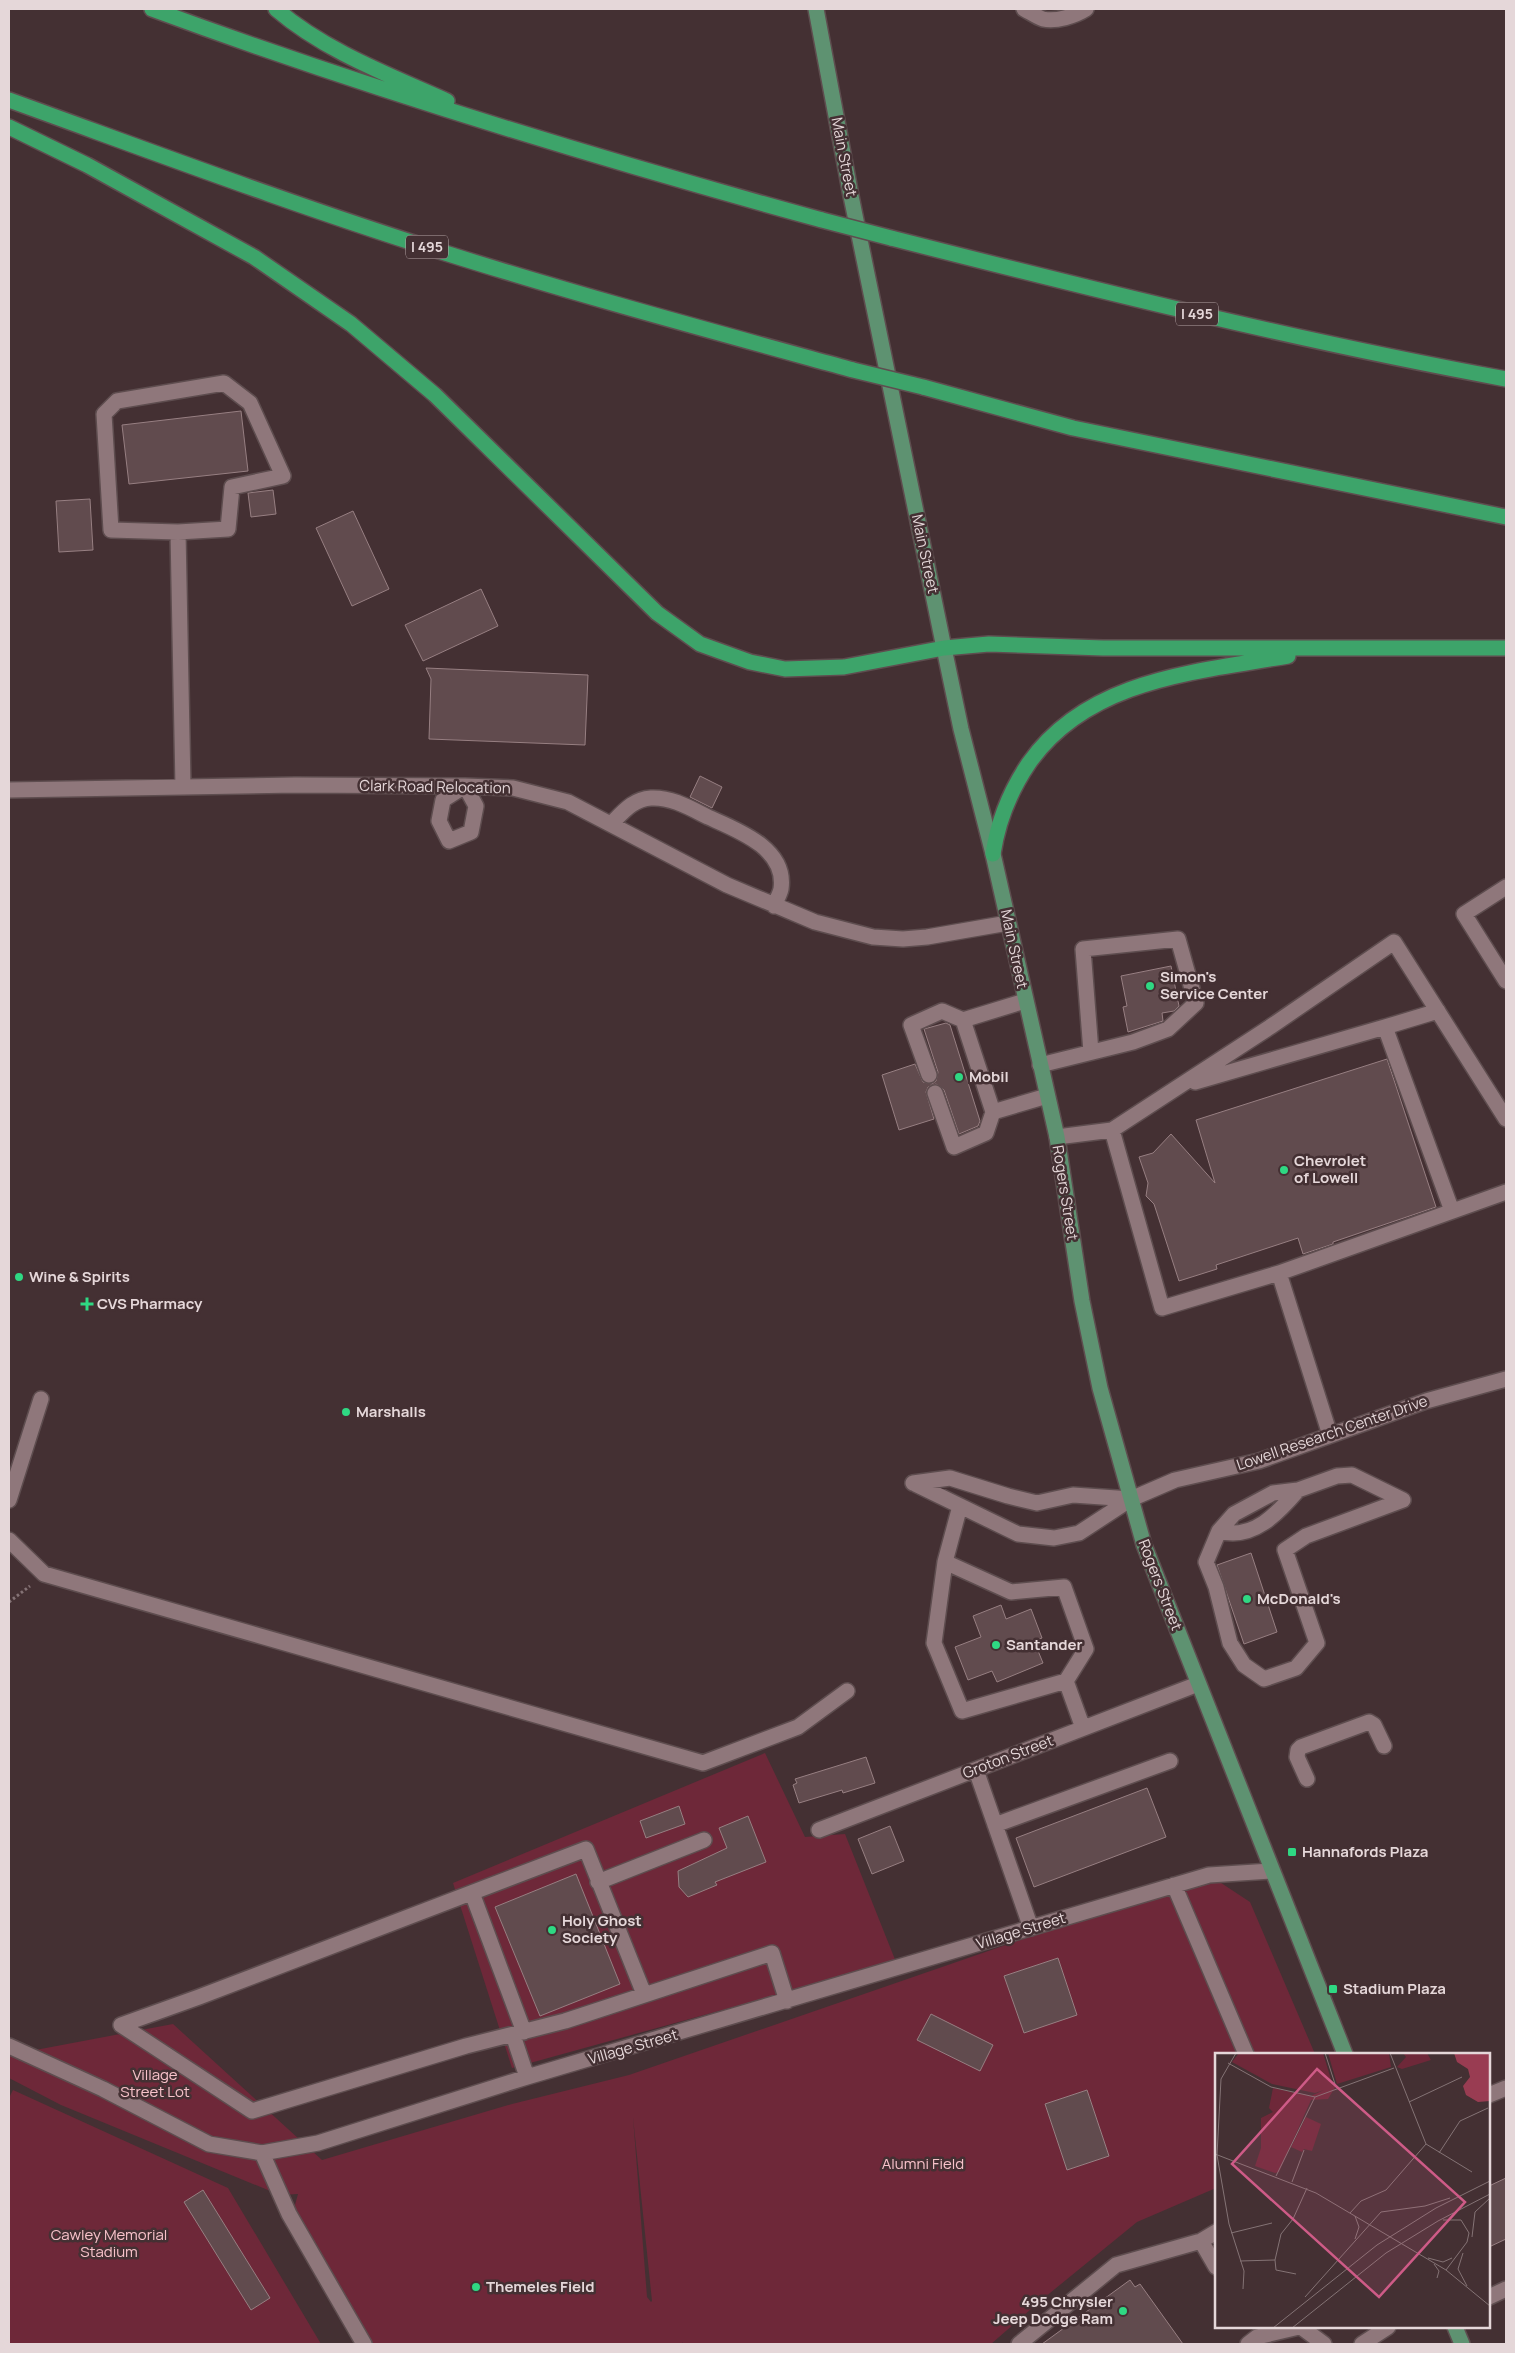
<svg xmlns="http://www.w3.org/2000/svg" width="1515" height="2353" font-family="Manrope,sans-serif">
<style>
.green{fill:#6e2839;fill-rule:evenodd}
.building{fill:#614b4e;stroke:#977f82}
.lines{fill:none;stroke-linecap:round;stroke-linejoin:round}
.minor-casing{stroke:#5e4d4f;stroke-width:18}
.major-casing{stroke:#5e4d4f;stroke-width:18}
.highway-casing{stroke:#5e4d4f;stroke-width:18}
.path{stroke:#857376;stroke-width:3;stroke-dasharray:2.5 2.5;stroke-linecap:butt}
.minor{stroke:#8f777b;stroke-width:15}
.major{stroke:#5e9271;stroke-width:15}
.highway{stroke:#3da46a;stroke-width:15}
.highway-bridge-casing{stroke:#5e4d4f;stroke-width:18;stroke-linecap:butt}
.highway-bridge{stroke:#3da46a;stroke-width:15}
.poi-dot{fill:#2fd883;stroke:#443033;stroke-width:2}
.labels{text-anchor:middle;stroke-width:5;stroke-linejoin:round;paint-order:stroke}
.shield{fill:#443033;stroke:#b5a5a7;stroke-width:1}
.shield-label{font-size:14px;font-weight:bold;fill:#e5d7d9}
.street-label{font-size:15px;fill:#e5d7d9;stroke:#443033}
.poi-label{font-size:15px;font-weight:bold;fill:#e5d7d9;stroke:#443033;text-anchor:start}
.park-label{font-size:15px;fill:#f8c2ca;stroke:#443033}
.inset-road{fill:none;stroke:#847375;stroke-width:1}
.view{fill:#ce5b87;fill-opacity:0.15;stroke:#ce5b87;stroke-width:2.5}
.inset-edge{fill:none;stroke:#e5d7d9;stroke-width:2.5}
</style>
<rect width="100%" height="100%" fill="#443033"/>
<path class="green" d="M765 1753 805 1837 845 1834 896 1962 512 2068 453 1883Z
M1209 1875 1250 1902 1315 2054H1216V2188L1137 2222 1039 2302 991 2344H684L682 2342 683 2344H371L297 2215 295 2205 298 2194 280 2195 61 2105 9 2078V2055L173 2024 322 2160 512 2104 629 2075ZM633 2117 652 2301 651 2302 647 2297Z
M13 2090 228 2188 321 2344H9V2098Z"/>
<path class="building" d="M241 411 248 471 129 484 122 425Z
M273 490 276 514 251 517 248 493Z
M90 499 93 550 59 552 56 501Z
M353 511 389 589 352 606 316 528Z
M481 589 498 626 423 661 405 625Z
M426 668 588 675 585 745 429 739 431 679Z
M700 776 722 787 712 808 690 797Z
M1171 966 1179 1006 1174 1011 1162 1013 1163 1021 1128 1032 1123 1007 1127 1006 1121 976Z
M946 1023 950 1025 980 1121 978 1126 959 1134 944 1090 936 1084 928 1087 926 1092 934 1119 899 1130 882 1075 915 1064 923 1082 932 1084 936 1081 938 1072 924 1029Z
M1387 1059 1436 1207 1333 1242V1244L1303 1254 1298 1238 1216 1265 1217 1269 1179 1281 1154 1204 1146 1196 1148 1183 1139 1157 1153 1153 1171 1134 1215 1183 1196 1120Z
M1251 1553 1277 1632 1244 1644 1217 1565Z
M1001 1605 1006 1619 1031 1609 1042 1638 1034 1641 1043 1663 997 1682 992 1671 968 1680 955 1647 981 1637 973 1616Z
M866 1757 875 1783 843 1793 842 1790 799 1803 793 1785 797 1783 795 1779Z
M1147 1788 1166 1837 1034 1887 1016 1838Z
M679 1806 685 1824 646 1838 640 1821Z
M748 1816 766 1862 715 1882 717 1885 688 1897 679 1887 678 1871 727 1848 719 1828Z
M890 1826 904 1861 872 1874 858 1839Z
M576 1874 620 1984 540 2016 495 1907Z
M1058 1958 1077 2015 1024 2033 1004 1976Z
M931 2014 993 2045 980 2071 917 2040Z
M1087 2090 1109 2156 1067 2170 1045 2104Z
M1506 2178V2239L1489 2247V2186Z
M203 2190 270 2298 251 2310 184 2202Z
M1130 2280 1135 2287 1140 2284 1183 2344H1042Z"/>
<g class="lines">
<defs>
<path id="minor" d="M1024 9C1030 12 1037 17 1043 19 1056 22 1075 16 1086 9
M178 532 228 529 232 487 283 476 250 403 224 383 117 401 104 414 111 530 178 532 183 787
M465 786 476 806 471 832 449 841 439 821 443 800Z
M9 790 295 785 465 786 513 788 568 802 727 885 815 922 873 937 903 939 927 937 1008 923
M611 824C623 812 633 799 651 798 672 797 690 808 708 817 737 830 787 848 781 889 780 894 776 901 774 906
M1506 887 1464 914 1506 981
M1025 1001 963 1020 993 1112 1047 1096
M1385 1027 1438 1011
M1040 1065 1133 1042 1168 1029 1196 1003 1178 939 1083 949 1091 1052
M929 1075 911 1025 942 1011 963 1020
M1195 1082 1385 1027 1452 1211
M935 1093 954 1147 986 1133 993 1112
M1112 1130 1162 1308 1279 1273 1506 1192
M1057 1137 1112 1130 1270 1027 1394 942 1506 1119
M1279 1273 1330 1435
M1352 1475 1403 1500 1306 1536 1285 1550 1317 1643 1296 1668 1264 1679 1244 1665 1230 1643 1216 1587 1206 1562 1219 1531 1234 1514 1273 1493 1298 1490 1337 1476Z
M913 1483 1018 1534 1054 1538 1079 1533 1131 1499 1175 1480 1259 1461 1426 1401 1506 1379
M913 1483 950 1478 1008 1496 1037 1503 1073 1495 1131 1499
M9 1500 41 1399
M960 1506 945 1562 1011 1592 1064 1587 1086 1649 1066 1681 1083 1728
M1219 1531C1253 1541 1278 1513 1298 1490
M9 1540 44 1574 703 1763 798 1727 847 1691
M945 1562 934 1643 962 1711 1066 1681
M976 1770 1031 1928
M1307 1779 1297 1757 1298 1750 1301 1747 1369 1722 1374 1725 1384 1746
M995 1825 1170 1761
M819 1830 1198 1684
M598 1882 704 1840
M1174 1885 1246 2054
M472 1893 524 2032
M644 1994 586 1849 199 1997 121 2025 252 2111 466 2046 565 2021 772 1953 787 2001
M513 2035 527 2077
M9 2046 103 2089 209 2144 262 2153 318 2143 527 2077 1209 1875 1271 1871
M1489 2095 1506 2088
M262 2153 289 2214 364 2344
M1216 2232 1201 2241 1216 2267
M1489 2297 1506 2289
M1301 2327 1324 2344
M1019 2344 1116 2265 1201 2241
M1248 2344 1257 2337 1299 2327
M1362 2344 1388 2327"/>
<path id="major" d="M816 9 851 196 944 648 961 729 993 854 1057 1137 1082 1301 1100 1388 1144 1545 1345 2054
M1455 2327 1462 2344"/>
<path id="highway" d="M152 9C372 90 596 158 822 220
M276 9C325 51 389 75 447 101
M9 100C153 152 296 206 442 252 578 295 715 332 853 370
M9 127 87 165 254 257 351 324 435 395 657 613 700 644 750 662 785 669 844 667 944 648 989 644 1103 648H1506
M891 238C1095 290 1299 341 1506 379
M923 387 1073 428 1506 517
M993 854C998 821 1010 791 1029 763 1088 679 1196 672 1288 656"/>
</defs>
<use href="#minor" class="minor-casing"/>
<use href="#major" class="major-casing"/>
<use href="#highway" class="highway-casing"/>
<path class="path" d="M9 1602 30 1586"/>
<use href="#minor" class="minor"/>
<use href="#major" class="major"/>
<use href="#highway" class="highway"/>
<defs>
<path id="highway-bridge" d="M822 220 891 238
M853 370 923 387"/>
</defs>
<use href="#highway-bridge" class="highway-bridge-casing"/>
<use href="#highway-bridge" class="highway-bridge"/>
</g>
<g class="poi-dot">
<circle cx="1150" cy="986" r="5"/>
<circle cx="959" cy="1077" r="5"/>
<circle cx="1284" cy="1170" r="5"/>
<circle cx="19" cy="1277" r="5"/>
<path d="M84.5 1296.5h5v5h5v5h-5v5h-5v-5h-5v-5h5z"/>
<circle cx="346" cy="1412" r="5"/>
<circle cx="1247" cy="1599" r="5"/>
<circle cx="996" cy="1645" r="5"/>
<rect x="1287" y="1847" width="10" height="10" rx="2.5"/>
<circle cx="552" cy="1930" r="5"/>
<rect x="1328" y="1984" width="10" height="10" rx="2.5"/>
<circle cx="476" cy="2287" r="5"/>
<circle cx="1123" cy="2311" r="5"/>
</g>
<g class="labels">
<g class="shield">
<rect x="406" y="235.5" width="42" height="23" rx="4"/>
<rect x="1176" y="302.5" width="42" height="23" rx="4"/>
</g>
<g class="shield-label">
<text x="427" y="252">I 495</text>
<text x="1197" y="319">I 495</text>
</g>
<g class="street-label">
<text transform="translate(844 157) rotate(79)" y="5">Main Street</text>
<text transform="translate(925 554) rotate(78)" y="5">Main Street</text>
<text transform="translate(435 787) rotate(1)" y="5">Clark Road Relocation</text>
<text transform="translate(1014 949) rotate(78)" y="5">Main Street</text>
<text transform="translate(1065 1193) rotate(81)" y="5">Rogers Street</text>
<text transform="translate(1332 1433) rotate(-19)" y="5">Lowell Research Center Drive</text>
<text transform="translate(1160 1585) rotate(69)" y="5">Rogers Street</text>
<text transform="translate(1008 1757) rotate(-21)" y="5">Groton Street</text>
<text transform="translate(1021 1931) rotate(-17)" y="5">Village Street</text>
<text transform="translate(633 2047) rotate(-16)" y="5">Village Street</text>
</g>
<g class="poi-label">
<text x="1160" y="982">Simon's<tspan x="1160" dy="17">Service Center</tspan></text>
<text x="969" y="1082">Mobil</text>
<text x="1294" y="1166">Chevrolet<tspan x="1294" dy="17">of Lowell</tspan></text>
<text x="29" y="1282">Wine &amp; Spirits</text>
<text x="97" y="1309">CVS Pharmacy</text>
<text x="356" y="1417">Marshalls</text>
<text x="1257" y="1604">McDonald's</text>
<text x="1006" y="1650">Santander</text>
<text x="1302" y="1857">Hannafords Plaza</text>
<text x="562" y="1926">Holy Ghost<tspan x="562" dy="17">Society</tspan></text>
<text x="1343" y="1994">Stadium Plaza</text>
<text x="486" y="2292">Themeles Field</text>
<text x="1113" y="2307" text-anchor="end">495 Chrysler<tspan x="1113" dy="17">Jeep Dodge Ram</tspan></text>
</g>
<g class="park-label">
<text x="155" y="2080">Village<tspan x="155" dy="17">Street Lot</tspan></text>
<text x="923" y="2169">Alumni Field</text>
<text x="109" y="2240">Cawley Memorial<tspan x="109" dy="17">Stadium</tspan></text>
</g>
</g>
<g transform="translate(1215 2053)">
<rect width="275" height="275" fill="#443033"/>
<path d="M24 0H108L118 33 122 31 113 0H174L176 14 122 31 113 46 96 47 64 119 60 120 40 113 46 95V65L58 59 54 55 58 35 96 43 109 37 100 40 57 31 17 9ZM188 0H212L216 7 187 16 182 14 191 4ZM91 64 106 71 97 98 89 96 87 99 76 94Z" fill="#6e2839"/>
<path d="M239 0H275V48L263 49 251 42 248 33 255 24 253 16 242 9Z" fill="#993c52"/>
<path class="inset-road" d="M21 0 6 26 2 102 14 171 29 218 28 236M110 0 121 34M175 0 211 91 257 119M13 10 56 34 100 44M194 49 247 24M224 100 245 68 273 55M0 101 101 140 231 217 275 253M61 123 100 44 179 15M77 129 89 97M135 160 146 148 171 137 211 91M228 167H246L254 180 252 189 231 217M16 180 57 170M257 184 260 159 275 145M140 186 144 174 140 163M248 200 243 216 252 233M213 205 228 209 237 205M25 208 60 207M219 211 224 218 222 225M81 221 61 217 60 207 66 181 78 166 92 135M90 244 166 159 210 153 235 145M58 275 162 192 221 155 275 128M77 275 171 200 223 168 275 141"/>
<path class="view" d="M102 16 250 149 164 244 17 111Z"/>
<rect width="275" height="275" class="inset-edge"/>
</g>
<rect width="1515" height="2353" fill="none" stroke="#e5d7d9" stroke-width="20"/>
</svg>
